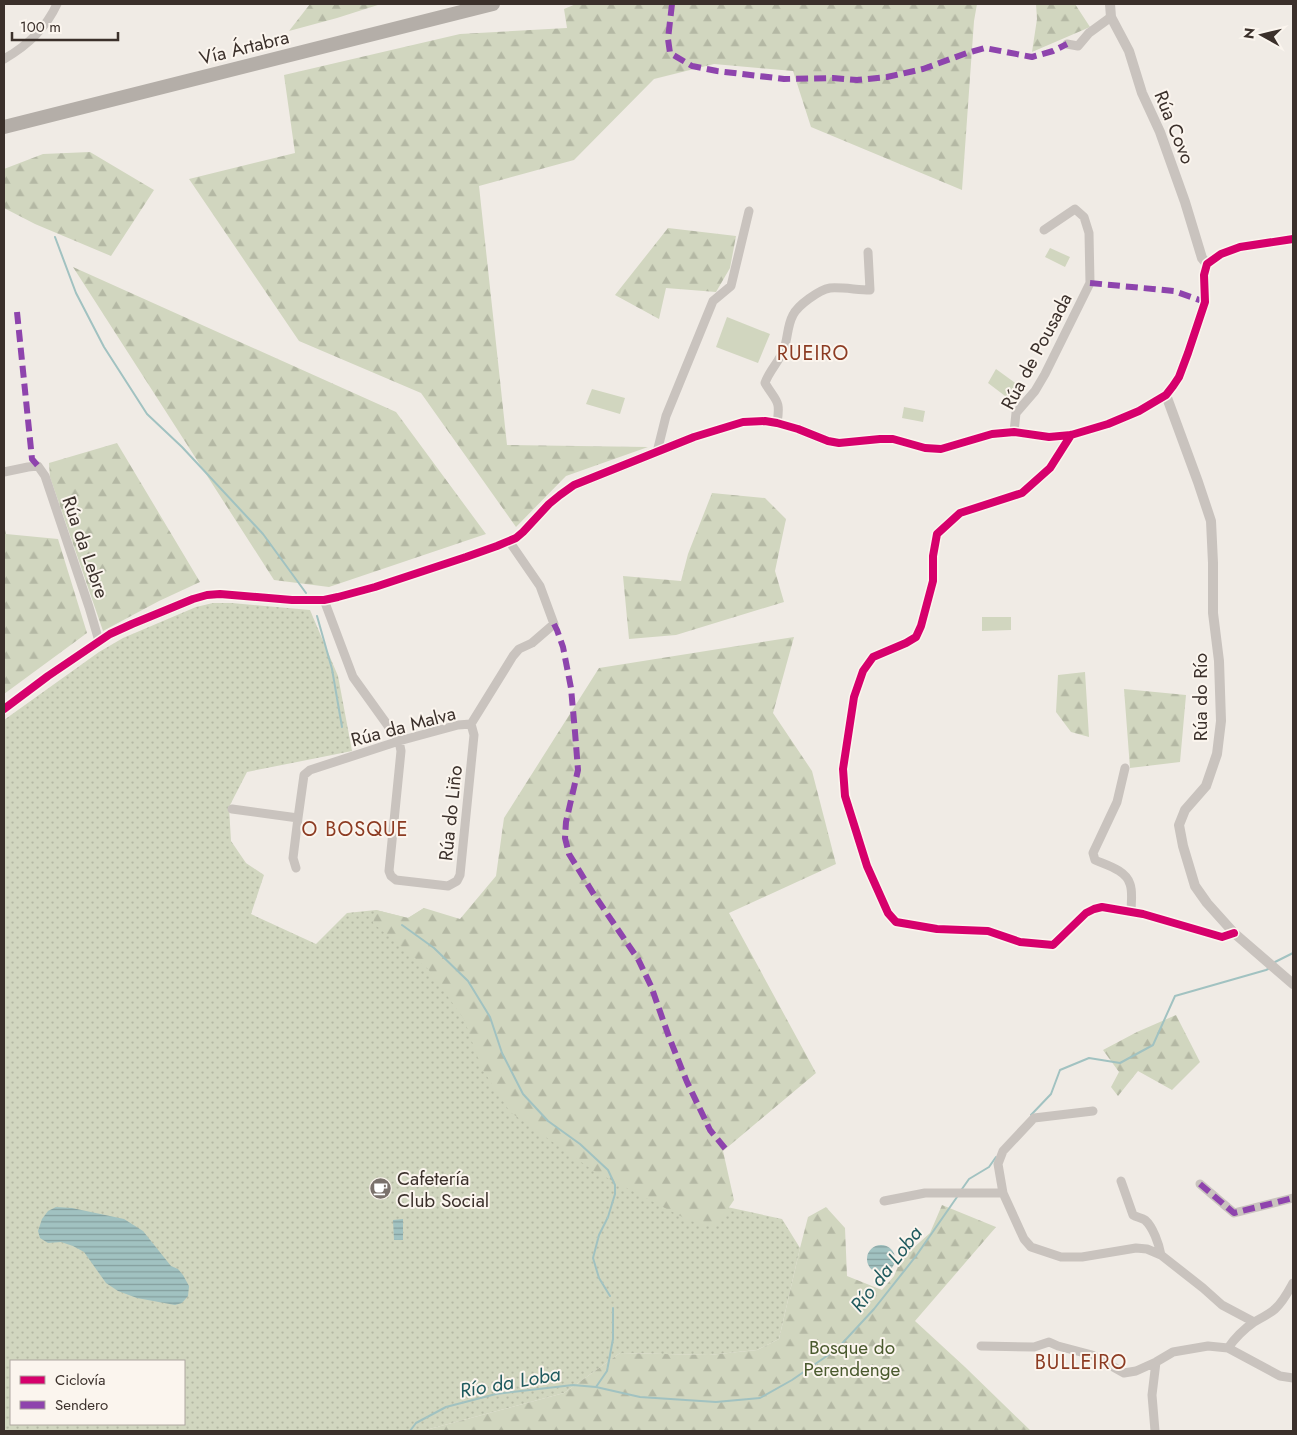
<svg xmlns="http://www.w3.org/2000/svg" width="1297" height="1435" font-family="Jost,sans-serif">
<style>
.grass{fill:url(#grass-dots);fill-rule:evenodd}
.forest{fill:url(#forest-firs)}
.pitch{fill:#d1d6bf}
.water{fill:url(#water-rules)}
.lines{fill:none;stroke-linecap:round;stroke-linejoin:round}
.stream{stroke:#a1c2c1;stroke-width:2}
.minor{stroke:#c9c3be;stroke-width:9}
.tertiary{stroke:#c9c3be;stroke-width:10}
.trunk{stroke:#b4aea8;stroke-width:14}
.quiet{stroke:#8e44ad;stroke-width:6;stroke-dasharray:12 6;stroke-linecap:butt}
.cycleway-casing{stroke:#fbf5ee;stroke-width:11}
.cycleway{stroke:#d6006c;stroke-width:8}
.labels{text-anchor:middle;stroke-width:4;stroke-linejoin:round;paint-order:stroke}
.street-label{font-size:19px;fill:#3b302b;stroke:#fbf5ee}
.poi-label{font-size:19px;fill:#3b302b;stroke:#fbf5ee;text-anchor:start}
.park-label{font-size:19px;fill:#4a5a2e;stroke:#fbf5ee}
.neighbourhood-label{font-size:20px;letter-spacing:1px;fill:#8c3b22;stroke:#fbf5ee}
.water-label{font-size:20px;font-style:italic;fill:#1f5a5e;stroke:#fbf5ee}
</style>
<defs>
<pattern id="grass-dots" width="8" height="8" patternUnits="userSpaceOnUse" patternTransform="scale(1.25)"><rect width="8" height="8" fill="#d1d6bf"/><path d="M2 2h.1M6 6h.1" fill="none" stroke="#b4b8a4" stroke-width="1.8" stroke-linecap="round"/></pattern>
<pattern id="forest-firs" width="22" height="20" patternUnits="userSpaceOnUse" patternTransform="scale(1.25)"><rect width="22" height="20" fill="#d1d6bf"/><path d="M5 1l3.5 6h-7zM16 11l3.5 6h-7z" fill="#b4b8a4"/></pattern>
<pattern id="water-rules" width="6" height="5" patternUnits="userSpaceOnUse" patternTransform="scale(1.25)"><rect width="6" height="5" fill="#a1c2c1"/><path d="M0 2.5h6" fill="none" stroke="#849e9d"/></pattern>
</defs>
<rect width="100%" height="100%" fill="#f0ebe5"/>
<path class="grass" d="M213 603H232L310 610 338 676 352 751 247 772 229 807 231 841 246 863 264 875 251 914 316 944 347 913 376 910 408 918 424 908 690 1199 782 1219 800 1248 779 1339 757 1350 709 1355 620 1353 564 1393 422 1431H4V720L99 652 123 638 196 607ZM11 1361H184V1424H11Z"/>
<path class="forest" d="M310 4H381L337 18 289 31Z
M576 4H977L974 21 962 190 811 127 793 71 714 64 654 79 574 160 479 186 507 445 648 447 566 476 516 527 421 393 299 341 189 179 295 153 284 75 460 34 567 28 564 9Z
M1036 4H1075L1090 27 1032 52 1037 19Z
M90 152 154 190 111 256 35 224 4 208V169L43 154Z
M668 228 736 236 730 268 716 292 666 288 659 319 615 295Z
M73 267 396 412 486 534 329 587 274 580Z
M117 443 200 582 159 601 103 631 50 477 49 463Z
M712 493 765 498 786 519 775 571 784 602 676 635 629 639 623 576 681 581 688 554Z
M4 525 6 534 58 539 87 633 4 694Z
M794 637 773 713 812 771 836 864 729 913 816 1073 723 1151 734 1200 715 1228 688 1220 594 1171 510 1112 481 1067 464 1019 428 969 373 923 376 910 408 918 424 908 460 919 496 876 504 818 599 668Z
M1085 672 1089 737 1071 732 1056 712 1058 675Z
M1124 689 1186 695 1180 762 1130 768Z
M1176 1015 1200 1062 1172 1090 1138 1071 1118 1096 1111 1087 1119 1072 1103 1050 1137 1032Z
M942 1205 996 1227 915 1321 965 1367 1031 1431H422L564 1393 620 1353 709 1355 757 1350 779 1339 800 1248 808 1217 826 1207 845 1228 847 1276 882 1290 894 1276 901 1259 930 1233Z"/>
<path class="pitch" d="M1050 248 1070 257 1065 267 1045 257Z
M727 317 770 334 758 363 716 347Z
M996 369 1022 388 1013 402 988 383Z
M592 389 625 398 620 414 586 404Z
M904 407 925 411 923 422 902 418Z
M982 617H1011V630L982 631Z"/>
<path class="water" d="M56 1207 72 1208 124 1219 143 1231 171 1266 178 1269 183 1275 189 1286 188 1296 182 1303 175 1305 137 1298 118 1291 106 1283 84 1252 73 1246 61 1242 48 1243 40 1238 38 1231 42 1219 48 1211Z
M403 1219V1240H394L393 1220Z
M867 1259a14 14 0 1 1 28 0a14 14 0 1 1-28 0Z"/>
<g class="lines">
<path class="stream" d="M55 237 76 293 104 347 147 414 182 447 263 534 306 593
M317 616 332 669 342 727
M402 925 434 948 468 981 490 1017 502 1053 523 1094 548 1121 580 1144 608 1170 615 1185V1194L608 1217 599 1235 593 1258 599 1278 610 1296
M1275 962 1293 953
M1031 1115 1051 1094 1060 1070 1089 1058 1120 1063 1153 1045 1175 996 1266 970 1268 969
M962 1189 969 1179 989 1167 996 1157
M596 1387 607 1371 613 1339V1308
M410 1431 416 1423 446 1407 496 1394 573 1385 596 1387 640 1397 716 1402 760 1398 792 1380 837 1349 874 1309 916 1256 957 1197"/>
<path class="minor" d="M1067 44 1078 46 1089 33 1111 17
M4 59C27 46 46 28 57 4
M777 423C781 399 776 402 765 383 769 371 779 362 784 349 788 338 787 326 793 315 798 305 819 290 830 288 842 287 858 290 870 290L868 252
M1014 432 1016 413 1035 391 1045 374 1090 283 1089 233 1084 217 1075 209 1044 230
M1071 435 1050 468 1022 493 960 513 937 534 933 556V581L921 626 916 637 906 643 873 657 863 671 854 697 843 769 845 796 867 866 888 913 896 922 937 929 988 931 1020 942 1053 945 1086 913 1094 909 1102 907 1143 914 1222 937 1234 933
M657 452 666 416 713 301 731 286 749 211
M4 472 28 467 38 466 45 476 89 607 99 641
M324 600 353 677 399 741 401 751 389 871 391 876 396 880 448 886 457 881 460 875 474 735 471 724
M1125 768 1117 802 1093 853 1095 860C1106 865 1126 870 1130 884 1133 892 1131 903 1131 912
M232 809 298 818
M296 868 293 858 298 818 304 775 310 770 399 741 458 725 471 724 513 656 519 649 532 643 554 624 540 586 509 541
M1093 1111 1034 1118 1003 1151 998 1164 1003 1193 1024 1239 1031 1247 1061 1257H1082L1136 1248 1147 1249 1161 1255 1203 1288 1222 1305 1254 1322
M1121 1181 1133 1215C1136 1217 1142 1218 1145 1220 1153 1227 1159 1244 1161 1255
M1200 1184 1234 1213 1293 1198
M884 1201 925 1193H1003
M1293 1283C1288 1292 1283 1302 1275 1309 1268 1315 1261 1318 1254 1322 1244 1329 1235 1338 1228 1348L1280 1376 1293 1378
M981 1346 1034 1347 1049 1342 1058 1346 1092 1355 1124 1373 1136 1371 1156 1362 1173 1352 1208 1346 1228 1348
M1155 1431 1152 1395 1156 1362"/>
<path class="tertiary" d="M1110 4 1111 17 1129 51 1142 93 1160 132 1185 202 1202 258 1207 264
M1166 395 1198 482 1211 521 1213 563V613L1219 661 1221 721 1217 754 1206 786 1185 810 1179 825 1183 846 1195 886 1207 903 1234 933 1293 984
M4 709 48 676 110 634 132 624 193 599 207 595 220 594 292 600H324L338 597 375 587 466 557 497 546 516 538 523 532 549 504 560 495 574 485 694 437 743 422 765 421 777 423 798 429 828 441 839 443 880 439H893L925 448 941 449 992 434 1014 432 1049 437 1071 435 1108 424 1139 411 1166 395 1173 386 1179 377 1188 353 1205 302 1204 275 1207 264 1221 254 1240 247 1293 239"/>
<path class="trunk" d="M4 127 493 4"/>
<path class="quiet" d="M672 4 668 39 670 53 692 66 717 71 784 79 833 78 857 80 887 77 923 69 967 53 985 48 1032 57 1053 51 1067 44
M1090 283 1174 291 1205 302
M17 312 32 459 38 466
M554 624 557 630 563 647 571 688 575 732 578 770 566 822 565 838 569 854 593 893 638 959 651 986 669 1037 687 1082 710 1130 728 1152
M1200 1184 1234 1213 1293 1198"/>
<defs>
<path id="cycleway" d="M1071 435 1050 468 1022 493 960 513 937 534 933 556V581L921 626 916 637 906 643 873 657 863 671 854 697 843 769 845 796 867 866 888 913 896 922 937 929 988 931 1020 942 1053 945 1086 913 1094 909 1102 907 1143 914 1222 937 1234 933
M4 709 48 676 110 634 132 624 193 599 207 595 220 594 292 600H324L338 597 375 587 466 557 497 546 516 538 523 532 549 504 560 495 574 485 694 437 743 422 765 421 777 423 798 429 828 441 839 443 880 439H893L925 448 941 449 992 434 1014 432 1049 437 1071 435 1108 424 1139 411 1166 395 1173 386 1179 377 1188 353 1205 302 1204 275 1207 264 1221 254 1240 247 1293 239"/>
</defs>
<use href="#cycleway" class="cycleway-casing"/>
<use href="#cycleway" class="cycleway"/>
</g>
<defs>
<symbol id="cafe-disc" viewBox="-11 -11 22 22"><circle r="9.5" fill="#7a716c" stroke="#fbf5ee"/><path d="M-5.5-4.5H6V0H3Q3 3.5 0 3.5H-2.5Q-5.5 3.5-5.5 0ZM3-3.2v2h1.7v-2ZM-6 4.5H4V6H-6Z" fill="#fff"/></symbol>
</defs>
<g fill-rule="evenodd">
<use href="#cafe-disc" x="368" y="1176" width="25" height="25"/>
</g>
<g class="labels">
<g class="street-label">
<text transform="translate(244 47) rotate(-14)" y="7">Vía Ártabra</text>
<text transform="translate(1175 127) rotate(68)" y="7">Rúa Covo</text>
<text transform="translate(1036 351) rotate(-62)" y="7">Rúa de Pousada</text>
<text transform="translate(86 547) rotate(71)" y="7">Rúa da Lebre</text>
<text transform="translate(1200 697) rotate(-90)" y="7">Rúa do Río</text>
<text transform="translate(403 726) rotate(-15)" y="7">Rúa da Malva</text>
<text transform="translate(450 813) rotate(-84)" y="7">Rúa do Liño</text>
</g>
<g class="poi-label">
<text x="397" y="1185">Cafetería<tspan x="397" dy="22">Club Social</tspan></text>
</g>
<g class="park-label">
<text x="852" y="1354">Bosque do<tspan x="852" dy="22">Perendenge</tspan></text>
</g>
<g class="neighbourhood-label">
<text x="813" y="360">RUEIRO</text>
<text x="355" y="836">O BOSQUE</text>
<text x="1081" y="1369">BULLEIRO</text>
</g>
<g class="water-label">
<text transform="translate(886 1269) rotate(-52)" y="7">Río da Loba</text>
<text transform="translate(510 1382) rotate(-10)" y="7">Río da Loba</text>
</g>
</g>
<rect width="1297" height="1435" fill="none" stroke="#3b302b" stroke-width="10"/>
<rect x="10" y="1360" width="175" height="65" fill="#fbf5ee" stroke="#aea6a0"/>
<rect x="20" y="1376" width="25" height="8" fill="#d6006c" stroke="#aea6a0"/>
<text x="55" y="1385" font-size="15" fill="#3b302b">Ciclovía</text>
<rect x="20" y="1401" width="25" height="8" fill="#8e44ad" stroke="#aea6a0"/>
<text x="55" y="1410" font-size="15" fill="#3b302b">Sendero</text>
<g transform="translate(1262 35) rotate(278)" stroke="#fbf5ee" stroke-width="4" paint-order="stroke">
<path d="M0-4L9 19L0 12L-9 19Z" fill="#3b302b"/>
<text y="-8" font-size="14" font-weight="bold" text-anchor="middle" fill="#3b302b">N</text>
</g>
<path d="M12 32v8h106v-8" fill="none" stroke="#3b302b" stroke-width="2.5"/>
<text x="20" y="32" font-size="15" fill="#3b302b" stroke="#fbf5ee" stroke-width="4" paint-order="stroke">100 m</text>
</svg>
